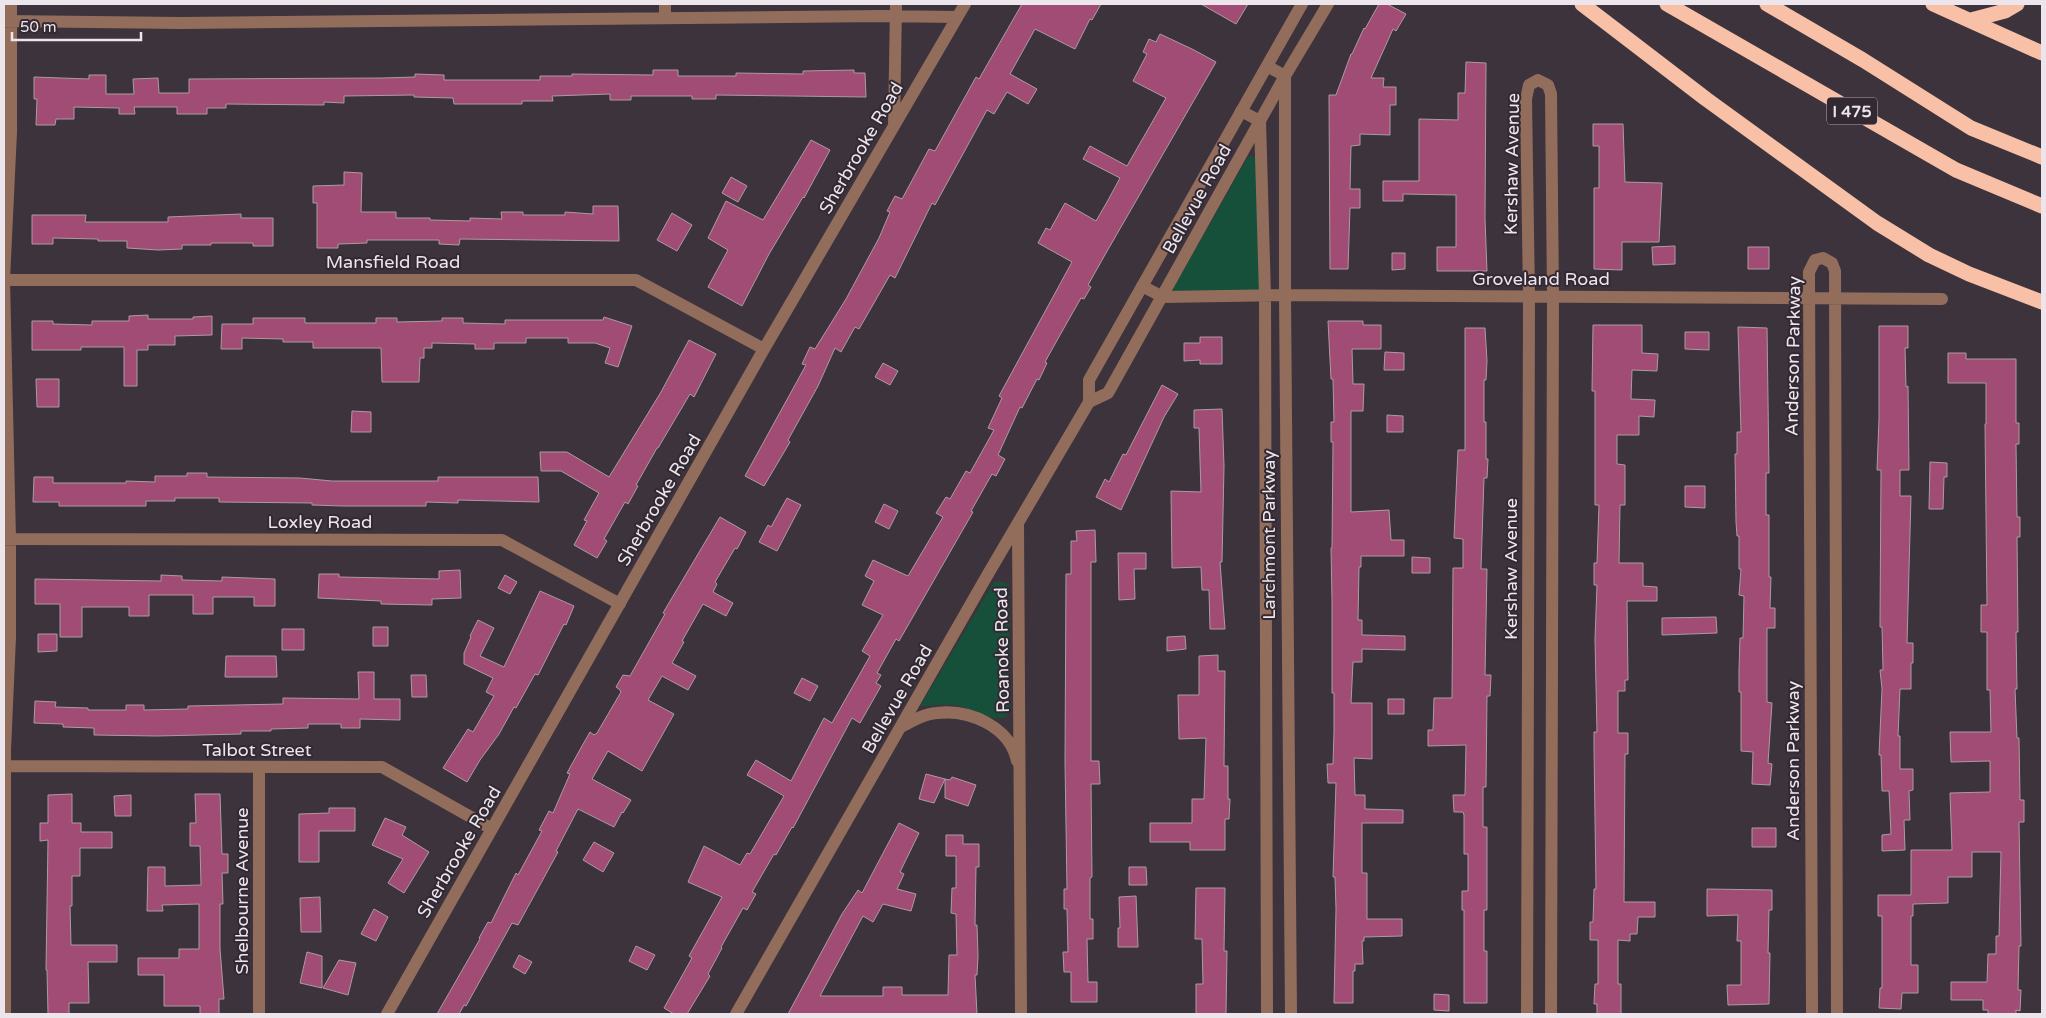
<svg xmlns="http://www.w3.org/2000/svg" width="2046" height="1018" font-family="'Varela Round',sans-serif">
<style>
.green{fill:#164f3a}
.building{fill:#a14c75;stroke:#ac9ba1}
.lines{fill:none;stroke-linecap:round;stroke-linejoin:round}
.minor{stroke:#936d5b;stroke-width:12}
.highway{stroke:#f8c0a6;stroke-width:15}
.labels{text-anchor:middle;stroke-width:4;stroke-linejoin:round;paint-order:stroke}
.shield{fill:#322933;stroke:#b4adb4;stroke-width:1}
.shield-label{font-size:16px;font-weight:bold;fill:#ece5ec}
.street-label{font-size:18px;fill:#ece5ec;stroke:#322933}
</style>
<rect width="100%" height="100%" fill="#3d333d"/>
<path class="green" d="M1251 155 1256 159 1260 291 1170 294 1246 160Z
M994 582H1004L1009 586 1010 709 1007 716C993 724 975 709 959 706 947 703 932 706 920 706Z"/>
<path class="building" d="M1022 4H1101L1092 20 1090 19 1075 49 1035 29 1010 74 1037 89 1028 104 1007 92 994 114 987 110 935 205 932 203 895 278 890 275 859 329 855 327 841 352 835 348 818 386 788 440 790 442 764 486 745 476 806 365 802 364 810 347 815 349 846 299 879 238 890 212 887 211 895 196 902 199 929 149 935 151 976 77 979 79Z
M1201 4H1248L1236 24Z
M1379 4H1387L1406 14 1396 31 1393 29 1371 78H1384L1383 87H1396V105H1390V135L1360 134V145L1351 146 1350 189H1360V208H1350L1348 269H1330L1329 95H1336L1351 54H1352L1364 28 1365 29Z
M1160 34 1194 50 1216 62 1106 253 1088 285 1091 287 1084 299 1081 298 1060 335 1045 362 1047 363 1039 380 1037 379 1022 408 1020 407 998 455 1005 459 996 476 992 474 971 511 973 512 899 641 896 639 877 673 881 675 876 683 881 686 860 723 852 718 793 828 792 827 776 855 774 854 752 892 756 894 747 910 743 908 721 947 722 948 708 974 710 976 687 1014H674L664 1008 692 958 689 956 722 897 688 882 704 846 740 865 747 853 750 854 784 796 747 775 756 760 791 781 824 718 832 723 870 656 862 651 883 615 862 605 874 581 865 576 873 560 908 576 943 517 936 513 946 497 950 499 966 471 970 473 994 430 988 428 1002 398 999 396 1072 262 1038 243 1046 228 1050 230 1065 203 1096 221 1107 202 1120 178 1083 159 1090 146 1127 166 1166 98 1133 81 1147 54 1143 52 1149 39 1156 42Z
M1466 62 1486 63 1485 219 1487 271H1437V247H1456V195L1403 194V201H1383V181H1419V119L1458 120V93H1465Z
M653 70H678V76H736V73L803 74V71L854 70V73H865L866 97 716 95V99H692V96H631V100H610V94L552 96 553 101H522V104H454L453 98 414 97V95L344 96V103L324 102V105L226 104V108H207V114H177V107H134L135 114H119V108L74 107V119H56L55 125H36L37 99H34V77L89 79V75H106V94H134L133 79 158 78 159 93H189V79L382 78 415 77V74L444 75V80H540V76H572V74L653 75Z
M1593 124H1623L1625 182 1662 183 1659 242H1622V270L1594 269V188H1599V146H1593Z
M811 140 830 150 804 198 803 197 769 254 742 306 708 287 728 250 708 238 726 201 763 220Z
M344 172 362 173 361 212H396V218H430V220L470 221V218L502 219 501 212H523V215H565V212L593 214V206H618L619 241 460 239 459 245 439 244V240H367V243L338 244V248H317V203H313V186L344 185Z
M731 177 747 186 738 202 722 193Z
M672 213 692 225 677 251 657 240Z
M241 214V218H273V246H253V243H211V245H182V249L158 250 127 248V241H98V239L53 238V244H32V215H86L85 222H168V217Z
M1675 246V264L1653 265 1652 247Z
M1748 247H1769V269H1748Z
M1392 253H1405V269L1392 270Z
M148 315V319H193V317L212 316V335L175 336V345H148V350H137V386H124V347H81V350H32V321H53V324L92 325V321H129V316Z
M604 317 632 326 618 367 605 363 610 348 595 343H568V338H526V343H494V349H475V344L432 343V348H424V358H420L419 382H382L381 348H313V342H283V339L242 338V349H221L222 324H253V318H305V323H376V318H397V322L442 321V318H463V323L505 324V320H603Z
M1328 321H1363V325H1381V349H1352L1353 384H1364L1363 411H1351V512L1389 510 1391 540H1404V556H1361V567H1359L1358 620H1362V635L1405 636V650L1362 649V662H1353L1351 703H1372V759L1354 758 1355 795H1365V809L1403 810V823H1362V873H1367V919H1402V936L1364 937V941H1362L1363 964H1355V971H1353V1003H1334L1336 909 1335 877H1333L1336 783H1328L1327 764H1333L1334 732V693H1332V600L1331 548H1332L1333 442H1331V422H1334L1333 379H1331Z
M1593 325H1642V353L1658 354 1657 371 1632 370 1631 399 1655 400 1654 417 1639 416V435H1617V464L1625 465V505H1620L1619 563H1643V586L1657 587V601H1627L1628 680H1625V691H1618V733H1628V754H1625L1624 902H1655V917H1638L1637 934H1630V941L1618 940V984H1621V1014H1597V1004H1594L1595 984H1598V940H1590V922H1593L1594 889H1596L1594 747V732H1597L1595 639 1597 585H1594V563H1597L1599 505H1595V391H1592Z
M1879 326H1908V348H1905L1906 387 1908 386 1909 470H1900V496H1911L1907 643H1913V663H1911V689H1900L1898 736H1900V769H1913V790L1909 791 1910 820H1904L1905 850 1882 851V835L1891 834 1889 791H1882L1881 755H1879L1882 689 1880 670H1883L1882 627H1880L1881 470H1877L1879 419Z
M1738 327 1767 328 1769 473H1766V515H1769V577H1771L1770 608H1775V628H1767V702L1772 703 1768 763 1772 764 1770 785 1752 784 1753 752 1741 751V692H1739V670L1740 638H1743L1744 596 1739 595 1741 569H1739V536H1737L1736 522 1735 454H1737V432H1741Z
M1465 328H1485L1487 361 1486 380H1484V422H1486V459H1488L1487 478H1484L1481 569H1487L1485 675H1491L1490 696H1487L1486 787H1483V827H1487V910H1484V951H1487V1003H1464V910H1462V891H1468V854H1464V815L1463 812H1454L1453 795H1465L1466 745 1428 746V730H1433L1434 698H1452L1453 568H1463V539L1454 538 1458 450H1465Z
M1685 332H1709V350L1685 349Z
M1200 337H1222V364H1200V360L1184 361V343H1200Z
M689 340 716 354 694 397 690 394 658 448H657L636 485 638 486 628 504 625 502 604 539 607 541 597 558 574 545 587 521 584 520 599 493 561 471H541L540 452H567L609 477 661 392Z
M1385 352 1404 353V370H1384Z
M1948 353H1966V359H2016V423H2019V444H2016L2017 517H2020V537H2017L2018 632H2016L2017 689H2015L2017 738H2019L2020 800H2024V822H2019L2021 946H2019L2018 990H2021L2020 1011 2016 1010V1014H1988V1010H1983V1000H1951V982H1987L1988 954H1996V936H1999L2001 852H1972V877H1948V903L1913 904V916H1911V965H1918V993H1902L1901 1009 1879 1008 1880 988H1882V916H1878V895H1911V850H1952L1950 793 1990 792V761L1951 762 1950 732H1991L1990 690H1987V632H1981V605H1987L1985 424H1986V383H1948Z
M883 363 898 371 890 385 875 377Z
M36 379H59V407H37Z
M1162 385 1178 394 1164 417 1121 510 1096 497 1105 479 1109 482 1123 454 1126 455Z
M1222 409 1224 466 1222 562H1220L1225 629H1210L1209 590H1202L1201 567 1172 568 1171 491 1201 492 1199 428H1194V410Z
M352 411 371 412V432H351Z
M1387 415 1403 416V432H1387Z
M1930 462 1947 463V477H1944L1943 509H1929Z
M187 473H207V477L300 478 332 481H438V477H538L539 502 458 500V503L426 502V506H343L312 505V503L219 502V498H175V501H146V506H59V502H33L34 477H53V483H126V481L155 482V476H187Z
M1685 486H1705V508L1685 507Z
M787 498 801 505 777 551 759 542 768 525 771 527Z
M884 504 898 511 889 529 875 522Z
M720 517 746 532 737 549 735 548 715 582 717 584 713 592 733 603 726 616 703 604 682 641 684 642 672 663 696 676 688 690 662 676 648 700 674 714 642 771 608 751 592 779 631 800 623 813 622 812 614 827 578 809 556 851 558 852 518 925 512 923 466 1006 464 1005 459 1014H437L480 939 479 938 488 922 491 923 516 873 518 875 542 831 539 830 549 811 553 813 570 774 567 773 582 746 590 732 594 735 597 733 621 692 620 690 616 687 623 675 630 676 665 614 663 613Z
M1095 530 1096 562H1091V761H1099L1100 784H1091L1092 877 1090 878V919H1093V939H1087L1088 982H1097V1002H1071V972H1064L1063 952H1068L1067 909H1064V889H1067L1065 762 1066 574H1071V541H1077L1076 531Z
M1118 553H1146V569H1134L1135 599 1119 600Z
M1412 557 1430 558V573H1412Z
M460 570 461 598 432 599V605L381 604V601L318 598 319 574H339V577L439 579V571Z
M161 575 182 576V580L222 581V577L275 579V606H254V597H213V614H193V595H149V616H129V607H82V637H60V604H35V579L161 581Z
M505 575 517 582 510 594 498 588Z
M540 591 574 606 566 625 564 624 538 675 535 674 516 708 514 707 499 734 480 760 467 782 443 768 468 729 473 732 494 696 486 692 493 678 464 664V653L471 637 470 636 478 620 494 628 480 656 504 667Z
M1716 617 1717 633 1662 635V618Z
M373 627H388V646H373Z
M282 629H304V650H282Z
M38 634H57V651L38 652Z
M1185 636 1186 649 1167 651V637Z
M1218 655V671H1225L1224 766H1228V799H1230L1229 819H1225V850H1190V842H1150V823H1192V799H1204L1206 738 1179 739 1178 695H1199V656Z
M226 656H276L277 677H225Z
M358 672H374V699H400V720L360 719V728H341V724H308V728L271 729V731H241V734L157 736 94 735V728L63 727V724L34 723 35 701 56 702 55 707 88 708V710H126V705H144V710L188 709V706L283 704V698L359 699Z
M411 675H426L427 697H412Z
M802 678 818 686 810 701 794 693Z
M1388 699H1404V714H1388Z
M926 774 945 779 934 803 919 799Z
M952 777 976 785 968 806 945 798V779L950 780Z
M72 794V823H81V832H112V848H80V876H72V906H70L71 945H117V962H88L89 1003H69V1014H48L47 970H46L48 840 40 841V823H48V795Z
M195 794H220L222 854H228V873H222L223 904H220V949L224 999H219V1014H200V1006H164V975H138V958H179V949H199V904L162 905 163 911H147L148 867H165V886L201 885 200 846H190V823H196Z
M131 795V816H115L114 796Z
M329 808H355V831H319V862H299V814L329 813Z
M385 818 406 827 402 835 429 852 404 893 388 883 403 859 372 845Z
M899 823 919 833 900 872 904 874 897 889 916 894 911 911 883 904 873 922 863 916 820 996H883V987H902V995H948L949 955H957L956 914 951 913 952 888H956V856H946V835H963V844H979V867H976L975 925H977L978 956 977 975H975L977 1014H788L842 914 858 890 862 893Z
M1752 828H1776V847H1752Z
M594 842 614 853 603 872 583 860Z
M1129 867H1146L1147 885H1129Z
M1196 888H1225L1224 951H1227L1226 1014H1196V984H1203L1202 939H1195Z
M1707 889 1772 890V910H1769L1768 953H1770L1769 1004 1728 1005 1727 985H1741V941H1737L1738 915 1707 916Z
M1136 896 1138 947H1118V928H1120L1119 897Z
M320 897 321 932H301L300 898Z
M374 909 388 917 376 941 361 934Z
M636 946 655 955 647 970 629 961Z
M307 952 322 956V988L300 983Z
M519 955 532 962 525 974 513 967Z
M339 960 356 963 348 995 323 988Z
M1434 994 1449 995V1011L1434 1010Z"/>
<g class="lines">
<path class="minor" d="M665 4V18
M4 21 181 23 881 16 957 17
M1267 66 1285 76V295L1291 1014
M1241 111 1260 121 1265 296 1267 1014
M894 126 896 4
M4 280H636L764 349
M1142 286 1163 297 1285 295 1942 299
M1089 402 1108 393 1285 76 1328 4
M1018 524 1021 1014
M4 539 502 540 620 604
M901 727C912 721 924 714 937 713 970 709 1010 727 1017 761
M5 766 382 767 492 829
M259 768V1014
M5 1014V750L10 637V539L4 280 11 132V4
M387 1014 764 349 965 4
M736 1014 988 574 1089 402V380L1302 4
M1527 1014 1529 297 1526 99 1529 85 1538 80 1548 85 1551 94 1553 297 1551 1014
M1812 1014 1809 272 1815 260 1823 258 1832 263 1835 271 1837 1014"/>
<path class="highway" d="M1582 4 1706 99 1877 223 1929 255 1969 274 2042 302
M1667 4 1956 170 2042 206
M1767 4 1863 60 1971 128 2042 157
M1933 4 2042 53
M1971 20 2005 11 2017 4"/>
</g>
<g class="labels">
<rect class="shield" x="1827" y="97.5" width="50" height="27" rx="4"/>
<g class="shield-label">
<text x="1852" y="117">I 475</text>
</g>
<g class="street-label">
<text transform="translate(861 148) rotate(-60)" y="6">Sherbrooke Road</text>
<text transform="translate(1512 164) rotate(-89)" y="6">Kershaw Avenue</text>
<text transform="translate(1197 199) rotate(-61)" y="6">Bellevue Road</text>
<text x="393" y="268">Mansfield Road</text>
<text x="1541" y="285">Groveland Road</text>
<text transform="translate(1793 356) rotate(-89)" y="6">Anderson Parkway</text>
<text transform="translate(659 500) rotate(-60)" y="6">Sherbrooke Road</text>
<text x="320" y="528">Loxley Road</text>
<text transform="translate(1269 535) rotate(-90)" y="6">Larchmont Parkway</text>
<text transform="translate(1511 569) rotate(-90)" y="6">Kershaw Avenue</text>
<text transform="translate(1002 650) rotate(-91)" y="6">Roanoke Road</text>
<text transform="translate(897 699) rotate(-60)" y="6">Bellevue Road</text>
<text x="257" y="756">Talbot Street</text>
<text transform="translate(1793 761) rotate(-90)" y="6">Anderson Parkway</text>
<text transform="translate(459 852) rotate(-60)" y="6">Sherbrooke Road</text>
<text transform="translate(242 891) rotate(-90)" y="6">Shelbourne Avenue</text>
</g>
</g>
<rect width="2046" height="1018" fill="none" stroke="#ece5ec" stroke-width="10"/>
<path d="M12 32v8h129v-8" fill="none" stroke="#ece5ec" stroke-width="2.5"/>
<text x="20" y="32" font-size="15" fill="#ece5ec" stroke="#322933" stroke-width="4" paint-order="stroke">50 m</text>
</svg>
